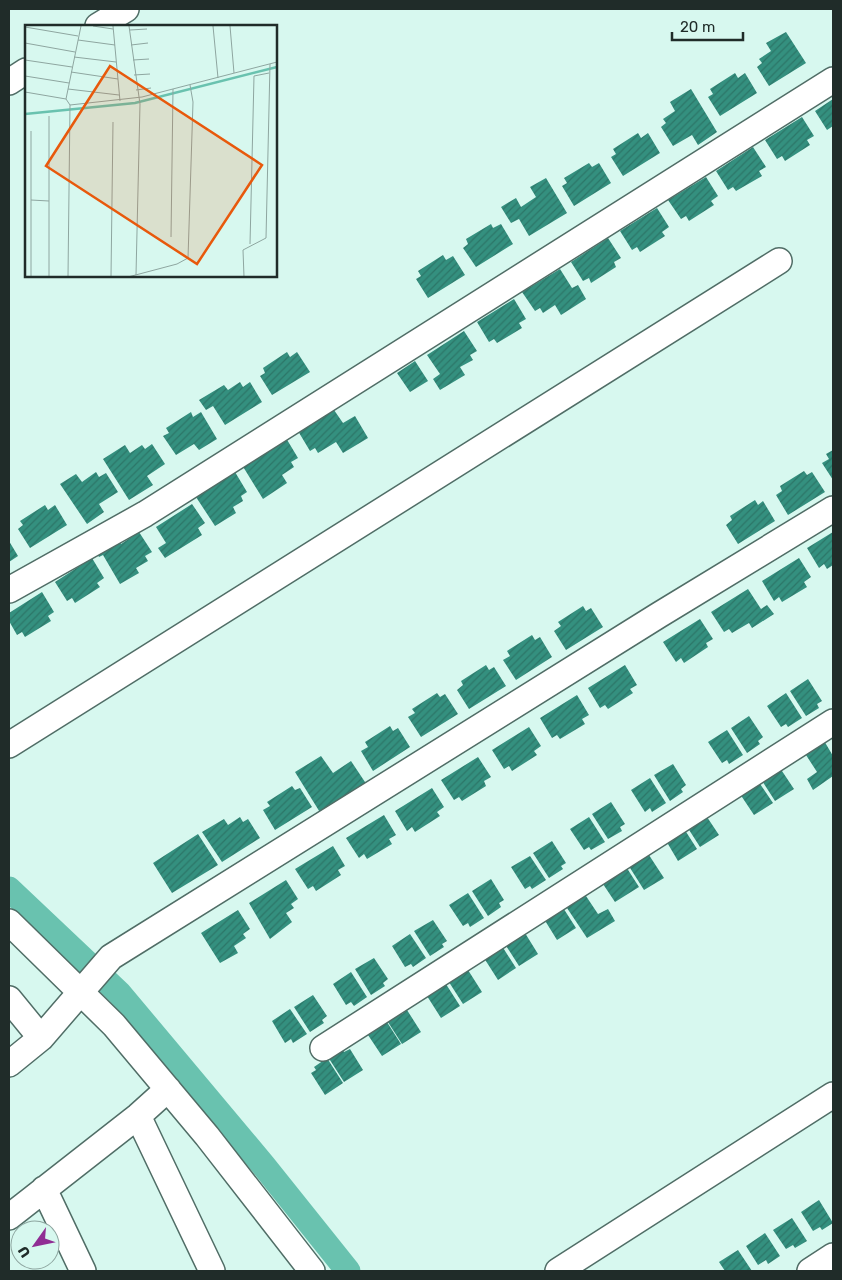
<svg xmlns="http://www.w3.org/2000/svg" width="842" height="1280" font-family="Rubik,sans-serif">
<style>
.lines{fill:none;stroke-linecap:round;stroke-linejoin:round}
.canal{stroke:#69c2af;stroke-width:25}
.building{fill:url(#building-hatch)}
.minor-casing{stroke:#506d66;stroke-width:28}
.minor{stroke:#fff;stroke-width:25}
.inset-river{fill:none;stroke:#69c2af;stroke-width:2.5}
.inset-road{fill:none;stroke:#8ea6a0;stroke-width:1}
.view{fill:#e8590c;fill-opacity:0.15;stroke:#e8590c;stroke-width:2.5}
.inset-edge{fill:none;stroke:#202c29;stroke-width:2.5}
</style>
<defs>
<pattern id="building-hatch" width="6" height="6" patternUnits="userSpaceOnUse" patternTransform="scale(1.25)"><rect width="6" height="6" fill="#34907f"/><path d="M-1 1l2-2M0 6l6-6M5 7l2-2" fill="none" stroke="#2c7668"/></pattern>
</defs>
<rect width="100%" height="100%" fill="#d7f8ef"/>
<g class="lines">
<path class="canal" d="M9 889 119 993 264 1166 348 1271"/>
</g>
<path class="building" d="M786 32 806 63 769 86 757 67 762 63 759 59 771 51 766 43Z
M735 73 738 78 745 73 757 93 720 116 708 97 713 94 710 89Z
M691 89 717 132 698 145 692 135 673 146 661 127 666 123 663 119 675 111 670 102Z
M833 99V126L827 130 815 111Z
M802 117 814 136 807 140 810 145 785 161 782 156 777 159 765 140Z
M638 133 641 138 648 133 660 153 623 176 611 157 616 154 613 149Z
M753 147 766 167 759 171 762 176 736 191 733 187 728 190 716 171Z
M589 163 592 167 599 163 611 183 574 206 562 186 567 183 564 178Z
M706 177 718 196 711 201 714 205 689 221 686 216 681 219 668 200Z
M546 178 567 213 529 236 519 219 511 223 501 207 516 198 521 207 536 197 530 187Z
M657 208 669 227 662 232 665 236 640 252 637 247 632 250 620 231Z
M491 224 493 228 501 224 513 244 476 267 463 248 468 244 466 239Z
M608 238 621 258 614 262 616 267 591 283 589 278 583 281 571 262Z
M443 255 446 260 453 256 465 275 428 298 416 279 421 276 418 271Z
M560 269 572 288 578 285 586 299 561 315 555 305 543 313 540 308 535 311 522 292Z
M514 299 526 319 519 323 522 328 497 343 494 339 489 342 477 322Z
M464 331 477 351 470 355 473 360 460 367 465 375 440 390 433 379 440 374 427 355Z
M287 352 290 357 297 352 310 372 272 395 260 376 265 373 263 368Z
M415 361 428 381 410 392 397 373Z
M240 382 243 387 250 382 262 402 225 425 213 406 206 410 199 400 224 385 228 390Z
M334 410 343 423 355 416 368 438 343 453 336 442 318 453 315 448 310 451 298 431Z
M191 412 193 417 201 412 217 439 199 450 194 444 176 455 163 436 169 433 166 428Z
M286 438 298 458 291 462 294 467 282 475 287 483 263 499 242 465Z
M152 444 165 464 147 476 153 485 129 500 103 459 125 445 130 453 142 445 145 449Z
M833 450V480L822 463 829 459 826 454Z
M804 471 807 475 812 472 825 492 788 515 776 495 782 491 780 486Z
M96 472 99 477 106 473 118 492 99 504 104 512 87 524 60 484 76 474 82 482Z
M235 472 247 492 241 496 243 501 233 507 236 513 215 526 196 497Z
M755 500 758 505 763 501 775 521 738 544 726 525 732 520 730 516Z
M192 504 205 523 198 528 202 535 165 558 158 548 166 543 156 527Z
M45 505 48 510 55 505 67 525 30 548 18 529 23 525 20 521Z
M139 532 152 552 145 556 148 561 136 568 139 573 120 584 103 555 99 557 94 549 116 535 121 544Z
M833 532V565L827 569 824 564 819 568 807 548Z
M9 541 18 556 9 562Z
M92 558 104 578 97 583 100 587 75 603 72 598 67 601 55 582Z
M799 558 811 577 804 582 807 587 782 602 779 597 774 601 762 581Z
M748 589 761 609 767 605 774 614 752 628 749 623 732 633 729 629 724 632 711 612Z
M42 592 54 612 48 616 51 621 25 637 22 632 17 635 9 621V613Z
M583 606 586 611 591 608 603 627 566 650 554 631 561 626 558 622Z
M700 619 713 639 706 643 708 647 684 663 681 658 676 662 663 642Z
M532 635 535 640 540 637 552 657 516 680 503 660 510 656 507 651Z
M486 665 489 670 494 667 506 686 469 709 457 690 463 685 461 681Z
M625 665 637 685 630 689 633 693 608 709 605 705 600 708 588 688Z
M808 679 822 701 817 704 819 708 806 716 790 691Z
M437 693 440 697 445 694 458 714 421 737 408 717 415 713 412 709Z
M786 693 802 718 788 727 786 724 781 727 767 706Z
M577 695 589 715 582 719 585 724 560 739 557 735 552 738 540 718Z
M749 716 763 737 758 741 760 744 747 753 731 728Z
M390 726 393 731 398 728 410 747 373 771 361 751 368 747 365 742Z
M529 727 541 746 534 751 537 755 512 771 509 766 504 769 492 750Z
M727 730 743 755 729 764 727 760 722 763 708 742Z
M823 739 833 756V776L813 790 807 779 817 772 806 755 811 752 809 748Z
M321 756 333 773 351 761 367 785 321 814 295 772Z
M478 757 491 777 484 781 486 786 462 801 459 797 454 800 441 780Z
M673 764 686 785 681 789 683 792 670 801 654 775Z
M780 768 794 789 775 801 759 776Z
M650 778 666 803 652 812 650 808 645 812 631 790Z
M756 778 773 803 754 815 740 794Z
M292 786 295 790 300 788 312 807 275 830 263 810 270 806 267 802Z
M432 788 444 807 437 812 440 816 415 832 412 827 407 831 395 811Z
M611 802 625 824 620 827 622 831 608 839 592 814Z
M705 814 719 835 700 847 684 822Z
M384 815 396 835 389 839 392 844 367 859 364 854 359 858 346 838Z
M240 817 243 822 248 819 260 838 222 862 202 832 224 819 228 825Z
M589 817 605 842 591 850 589 847 584 850 570 829Z
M681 824 697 849 678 861 665 839Z
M198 834 218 865 172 893 153 863Z
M552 841 566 863 561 866 563 869 549 878 533 853Z
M333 846 345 866 338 870 341 875 316 891 313 886 308 889 295 869Z
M647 852 664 878 644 890 625 860Z
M530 856 546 880 532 889 530 886 525 889 511 867Z
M623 862 639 887 615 902 601 881Z
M491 879 504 900 499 903 501 907 488 916 472 891Z
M286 880 298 899 291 904 294 908 286 913 292 922 270 939 249 903Z
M468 893 484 918 470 927 468 923 463 926 449 905Z
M584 893 598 914 608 909 615 921 587 938 563 902Z
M560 903 576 928 557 940 544 919Z
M238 910 250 929 243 934 246 938 234 946 238 953 220 963 201 933Z
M433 920 447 941 442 944 444 947 430 956 414 931Z
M525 933 538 954 519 966 503 941Z
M410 934 426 958 413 967 411 964 405 967 392 946Z
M500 943 516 968 498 980 484 958Z
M374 958 388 979 383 983 385 986 371 995 355 969Z
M460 970 463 974 468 970 482 992 463 1004 447 979Z
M351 972 367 997 354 1006 351 1002 346 1005 333 984Z
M444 981 460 1006 441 1018 427 996Z
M313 995 327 1016 322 1020 324 1023 310 1032 294 1007Z
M290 1009 307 1034 293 1043 291 1039 285 1043 272 1021Z
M399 1010 402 1014 407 1010 421 1032 402 1044 386 1019Z
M385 1019 401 1044 382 1056 368 1035 373 1032 371 1028Z
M342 1048 344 1052 350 1049 363 1070 344 1082 328 1057Z
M327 1058 343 1083 325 1095 311 1073 316 1070 314 1067Z
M819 1200 833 1223 822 1230 820 1227 813 1231 801 1212Z
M792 1218 807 1241 795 1248 793 1245 786 1249 773 1230Z
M765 1233 780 1256 768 1264 766 1260 758 1265 746 1246Z
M738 1250 752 1271H725L719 1262Z"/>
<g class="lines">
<defs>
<path id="minor" d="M98 26 126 9
M9 82 26 71
M9 590 145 514 833 80
M9 745 779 261
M9 922 114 1025 207 1136 312 1271
M9 999 41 1038
M323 1048 833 722
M9 1064 41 1038 111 957 659 615 833 509
M138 1116 212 1271
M44 1189 83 1271
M9 1217 138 1116 168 1089
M558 1271 833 1095
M810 1271 833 1256"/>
</defs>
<use href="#minor" class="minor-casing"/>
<use href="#minor" class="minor"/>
</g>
<g transform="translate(25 25)">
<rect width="252" height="252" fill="#d7f8ef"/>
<path class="inset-river" d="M0 89 110 78 252 42"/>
<path class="inset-road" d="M68 1 88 4M88 1 95 76M104 1 115 79 111 250M188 1 193 53M205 1 209 48M0 2 53 11M105 5 122 4M53 15 90 20M0 18 50 27M106 20 123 18M49 32 91 37M0 35 47 42M108 35 124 34M46 47 93 54M109 50 125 49M0 51 44 58M43 64 94 70M111 65 126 63M0 67 41 74 45 80 43 252M41 74 56 1M45 80 117 72 252 37M6 175 24 176M146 212 148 64M225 219 229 51 244 48M6 252V106M24 252V91M86 252 88 97M103 252 152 239 163 233 168 77 165 60M219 252 218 225 241 213 245 39"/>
<path class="view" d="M85 41 237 140 172 239 21 141Z"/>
<rect width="252" height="252" class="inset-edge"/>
</g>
<rect width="842" height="1280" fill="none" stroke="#202c29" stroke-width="20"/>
<g transform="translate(35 1245) rotate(237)"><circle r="24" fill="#d7f8ef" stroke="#8ea6a0"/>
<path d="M0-4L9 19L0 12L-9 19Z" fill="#902d94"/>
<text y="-8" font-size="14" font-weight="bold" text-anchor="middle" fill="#202c29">U</text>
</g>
<path d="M672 32v8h71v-8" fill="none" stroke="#202c29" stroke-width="2.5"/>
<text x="680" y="32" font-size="15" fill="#202c29" stroke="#d7f8ef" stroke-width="4" paint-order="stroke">20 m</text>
</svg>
